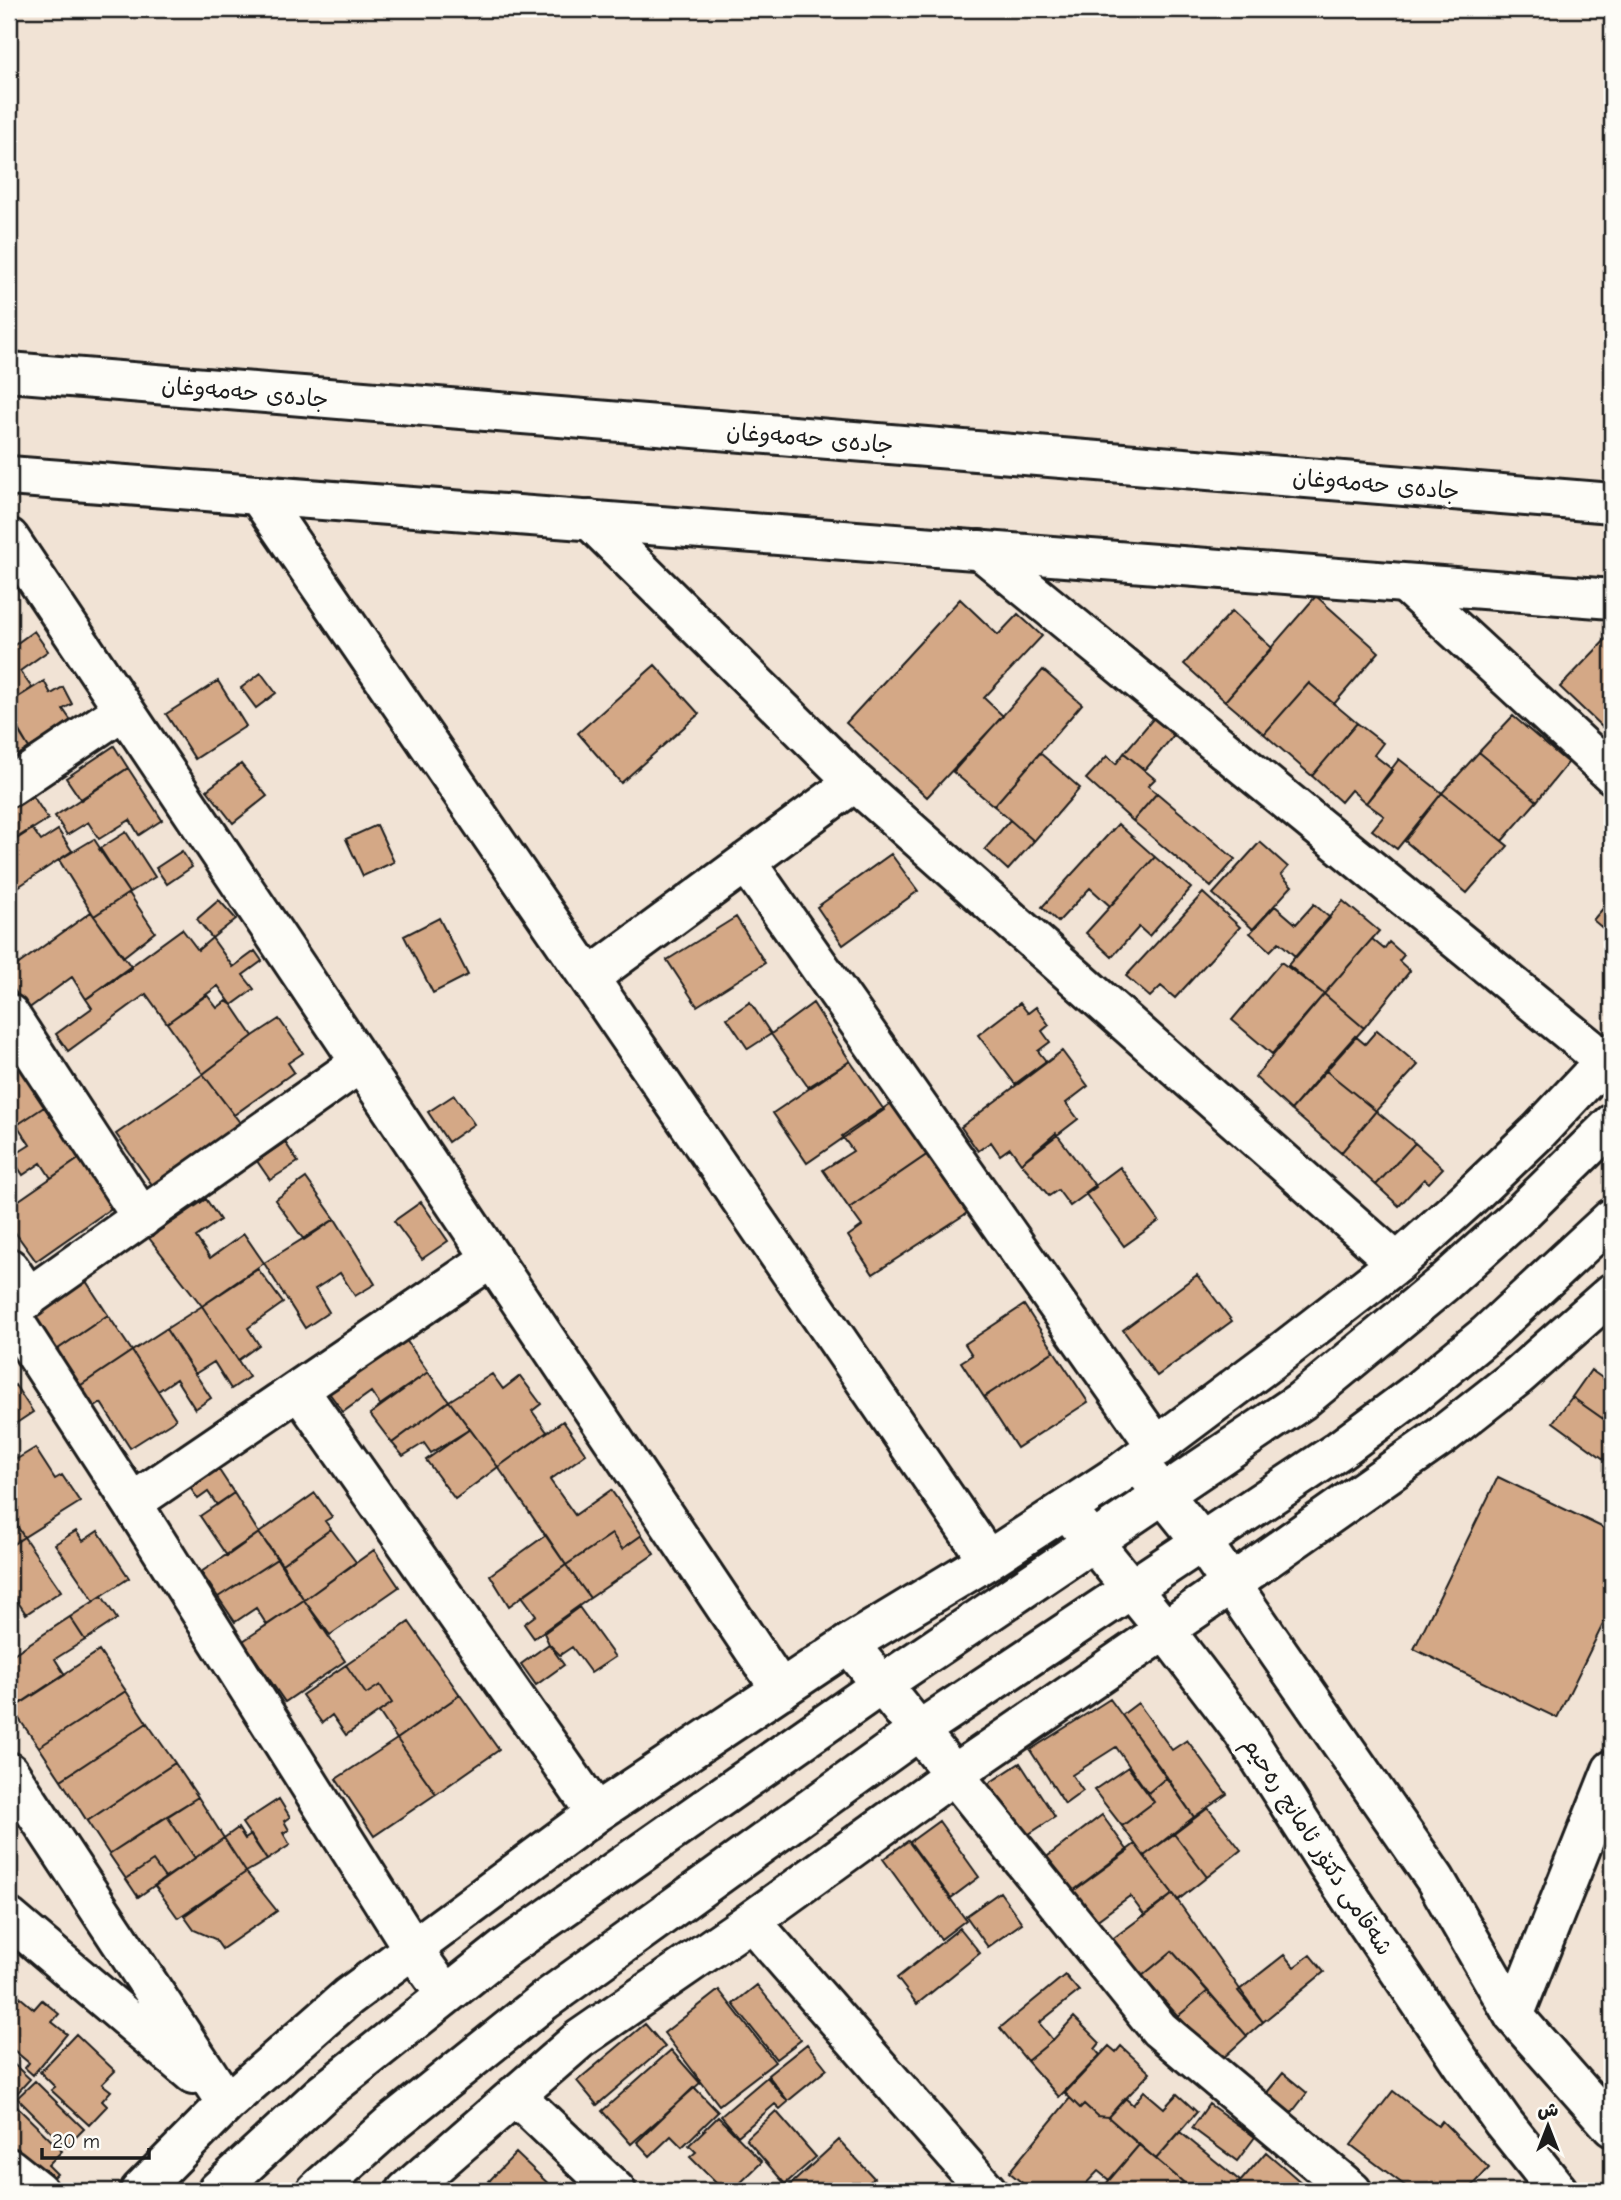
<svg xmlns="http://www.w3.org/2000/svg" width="1621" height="2200" font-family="'Comic Neue','Playpen Sans Arabic',sans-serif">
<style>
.building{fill:#d4a886;stroke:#1c1c1c;stroke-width:2}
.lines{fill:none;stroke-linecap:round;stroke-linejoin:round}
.minor-casing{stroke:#1c1c1c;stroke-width:44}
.major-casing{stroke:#1c1c1c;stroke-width:44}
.minor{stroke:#fdfcf7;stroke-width:38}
.major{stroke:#fdfcf7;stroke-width:38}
.labels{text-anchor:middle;stroke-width:7;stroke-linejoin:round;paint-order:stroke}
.street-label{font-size:23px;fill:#1c1c1c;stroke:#fdfcf7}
</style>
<rect width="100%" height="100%" fill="#f1e3d5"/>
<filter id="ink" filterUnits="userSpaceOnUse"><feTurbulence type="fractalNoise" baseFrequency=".0143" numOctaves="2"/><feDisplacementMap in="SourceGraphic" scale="14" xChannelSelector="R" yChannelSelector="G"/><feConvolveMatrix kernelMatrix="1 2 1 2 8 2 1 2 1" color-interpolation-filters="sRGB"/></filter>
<g filter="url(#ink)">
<path class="building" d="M1316 596 1379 652 1334 704 1309 683 1264 734 1225 701Z
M960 599 998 635 1018 614 1042 636 984 698 1003 716 927 797 846 723Z
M1232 611 1272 648 1225 701 1184 664Z
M34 631 48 651 20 671 32 688 9 703V649Z
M1610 635 1612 636V716L1602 727 1560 687Z
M655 665 699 714 621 783 578 733Z
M1043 670 1082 704 994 806 953 772Z
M261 673 276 693 256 708 241 688Z
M44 681 51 694 63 687 72 704 63 709 72 722 29 748 9 714V703Z
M218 681 246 726 195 759 166 714Z
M1309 683 1357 723 1312 776 1264 734Z
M1158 713 1178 730 1145 770 1124 753Z
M9 716 29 748 9 761Z
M1513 716 1568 763 1537 801 1479 752Z
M1357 723 1383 743 1374 755 1393 770 1366 803 1351 790 1341 802 1312 776Z
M114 746 128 768 81 800 66 778Z
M1479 752 1537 801 1502 841 1442 793Z
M1040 753 1080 788 1034 841 994 806Z
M1124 753 1155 779 1148 786 1157 793 1133 821 1086 779 1107 756 1116 764Z
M1399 759 1442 793 1397 849 1372 830 1384 816 1366 803Z
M241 764 267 796 233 823 207 790Z
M128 768 162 820 139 835 130 820 99 839 88 822 67 835 55 816Z
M29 790 48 819 9 844V803Z
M1157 793 1235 859 1211 887 1133 821Z
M1442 793 1508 846 1467 893 1405 841Z
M1010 820 1034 841 1008 870 985 849Z
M1118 824 1155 857 1110 906 1090 888 1058 922 1042 907Z
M377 825 394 862 363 876 346 839Z
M32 828 41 841 58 830 72 851 9 893V843Z
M126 832 155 877 129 893 99 849Z
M94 839 129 893 94 916 59 860Z
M1260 842 1288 867 1281 875 1292 886 1253 929 1213 894Z
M182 851 192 867 167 884 156 868Z
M891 854 918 891 843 945 817 907Z
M1155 857 1191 888 1149 936 1139 927 1112 957 1086 933Z
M129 893 155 932 123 957 94 916Z
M1203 893 1240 927 1175 998 1161 986 1150 997 1126 976Z
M1612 898V936L1593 920Z
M219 900 236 919 212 938 197 919Z
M1343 901 1379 931 1324 994 1288 965Z
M1314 904 1330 918 1296 957 1279 942 1270 951 1250 933 1275 906 1296 924Z
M91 912 132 968 86 999 72 977 28 1009 9 983V971Z
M736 917 765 963 697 1006 667 960Z
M439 918 468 975 433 993 404 936Z
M182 929 198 950 212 938 233 967 255 951 262 961 243 975 254 989 232 1005 218 986 167 1023 146 994 68 1051 56 1034 92 1008 86 999Z
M1372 939 1384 949 1389 942 1404 955 1399 961 1410 971 1364 1028 1324 994Z
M1281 962 1324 994 1272 1054 1232 1020Z
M1324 994 1364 1028 1291 1110 1255 1077Z
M207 995 217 1008 226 1001 232 1005 253 1036 203 1074 167 1023Z
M750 1002 771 1034 748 1049 727 1018Z
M813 1003 850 1061 808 1087 771 1034Z
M1020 1003 1028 1013 1036 1007 1049 1025 1042 1031 1050 1042 1038 1051 1046 1061 1015 1084 978 1035Z
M279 1019 303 1053 288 1063 294 1072 234 1115 203 1074 253 1036Z
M1377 1030 1418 1065 1376 1111 1325 1070 1355 1036 1365 1044Z
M1062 1051 1088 1086 1066 1103 1078 1119 1021 1163 1010 1148 1000 1155 991 1142 978 1151 961 1127Z
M9 1055 44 1107 17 1125 9 1114Z
M850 1061 884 1110 807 1163 773 1113Z
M1325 1070 1376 1111 1341 1153 1291 1110Z
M203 1074 241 1124 153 1186 116 1134Z
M454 1095 474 1124 448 1142 428 1112Z
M893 1102 928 1154 849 1208 823 1170 853 1151 842 1136Z
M44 1107 80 1158 51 1178 41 1163 23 1175 11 1157 30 1145 17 1125Z
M1376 1111 1415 1143 1376 1185 1341 1153Z
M1056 1133 1096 1187 1070 1206 1058 1190 1049 1196 1021 1163Z
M285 1142 298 1162 270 1180 257 1161Z
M1415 1143 1443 1168 1429 1183 1424 1179 1399 1206 1376 1185Z
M928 1154 967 1213 873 1274 848 1236 862 1226 849 1208Z
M80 1158 113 1207 36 1261 9 1224V1207Z
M1120 1167 1159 1221 1124 1246 1085 1193Z
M306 1178 335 1219 304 1240 275 1200Z
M206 1199 220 1220 196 1237 210 1258 244 1234 264 1263 202 1306 149 1238Z
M421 1202 448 1241 422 1259 394 1221Z
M335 1219 375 1284 355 1296 340 1273 315 1289 329 1312 305 1328 264 1263Z
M258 1269 283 1303 248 1328 259 1345 238 1360 202 1306Z
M1197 1275 1232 1321 1157 1376 1123 1330Z
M86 1281 108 1315 52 1353 29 1319Z
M1024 1305 1054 1351 984 1397 961 1362 972 1355 965 1344Z
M202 1306 249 1377 231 1389 214 1362 195 1374 166 1329Z
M108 1315 132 1351 75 1389 52 1353Z
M166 1329 211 1398 195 1409 176 1379 158 1391 132 1351Z
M404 1337 428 1372 380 1405 371 1392 343 1412 327 1390Z
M132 1351 176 1419 130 1448 101 1403 89 1411 75 1389Z
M1054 1351 1088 1402 1017 1448 984 1397Z
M1591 1370 1612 1385V1425L1572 1397Z
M428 1372 449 1401 392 1443 370 1414Z
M492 1374 503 1389 520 1376 541 1404 532 1411 547 1432 498 1467 449 1401Z
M15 1385 33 1412 9 1428V1389Z
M1572 1397 1612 1425V1465L1553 1422Z
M449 1401 470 1429 431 1453 424 1443 403 1456 392 1443Z
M563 1421 586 1454 550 1480 575 1515 611 1490 642 1535 622 1549 612 1534 566 1565 498 1467Z
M470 1429 498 1467 455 1499 426 1460Z
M35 1448 55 1479 62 1475 80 1502 24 1537 9 1513V1453L12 1451 17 1459Z
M217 1467 234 1493 217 1505 208 1492 198 1499 189 1486Z
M1498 1477 1612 1532V1606L1557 1718 1414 1649Z
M234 1493 259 1533 227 1556 200 1516Z
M315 1493 332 1517 325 1521 331 1529 282 1564 259 1533Z
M9 1514 24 1537 9 1547Z
M331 1529 356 1562 304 1600 282 1564Z
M76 1531 83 1541 98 1531 129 1578 94 1601 55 1544Z
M259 1533 277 1559 218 1597 201 1572Z
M612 1534 622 1549 642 1535 654 1554 590 1598 566 1565Z
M546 1535 566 1565 509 1606 490 1575Z
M24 1537 61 1591 26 1614 9 1589V1547Z
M374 1550 399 1587 330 1635 304 1600Z
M277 1559 304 1600 267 1625 256 1608 235 1622 218 1597Z
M566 1565 590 1598 534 1638 524 1624 536 1615 522 1596Z
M102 1596 117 1619 85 1640 70 1617Z
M304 1600 345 1661 285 1702 243 1641Z
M579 1607 615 1657 591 1673 572 1647 560 1655 549 1644 544 1633Z
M70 1617 85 1640 55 1659 65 1675 12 1709 9 1703V1657Z
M409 1622 460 1695 397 1739 379 1712 392 1703 380 1685 366 1694 346 1665Z
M549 1644 564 1665 536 1685 521 1664Z
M99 1651 126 1691 39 1747 12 1709Z
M346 1665 366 1694 380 1685 392 1703 346 1735 332 1715 322 1723 302 1695Z
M126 1691 147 1723 61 1780 39 1747Z
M460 1695 499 1750 436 1794 397 1739Z
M1110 1699 1167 1777 1148 1793 1116 1747 1072 1775 1083 1791 1065 1804 1030 1750Z
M1138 1703 1172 1750 1187 1740 1227 1794 1194 1817 1122 1715Z
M147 1723 175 1763 87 1821 61 1780Z
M397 1739 436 1794 374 1836 336 1779Z
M175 1763 198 1797 109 1854 87 1821Z
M1020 1763 1055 1817 1015 1843 980 1789Z
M1128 1767 1154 1802 1122 1826 1094 1790Z
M1167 1777 1194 1817 1144 1856 1122 1826 1154 1802 1148 1793Z
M198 1797 224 1838 195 1858 167 1816Z
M279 1799 290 1817 284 1821 289 1830 283 1833 290 1845 267 1860 242 1823Z
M1208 1808 1241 1850 1207 1877 1174 1834Z
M1102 1815 1128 1851 1069 1894 1044 1859Z
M167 1816 195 1858 165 1878 153 1861 126 1879 109 1854Z
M939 1821 979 1877 951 1898 910 1842Z
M238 1828 245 1839 251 1835 267 1860 246 1872 224 1838Z
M1174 1834 1207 1877 1178 1900 1144 1856Z
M224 1838 246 1872 178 1918 155 1886Z
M908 1841 966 1920 941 1939 883 1859Z
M1135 1844 1173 1894 1145 1916 1130 1896 1092 1924 1069 1894Z
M153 1861 165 1878 138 1897 126 1879Z
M246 1872 277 1911 222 1949 215 1939 194 1930 184 1916Z
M1000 1892 1022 1923 988 1947 966 1916Z
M1173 1894 1263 2022 1247 2036 1172 1951 1142 1976 1111 1940Z
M960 1928 980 1953 917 2004 897 1978Z
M1172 1951 1208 1991 1178 2016 1142 1976Z
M1284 1955 1294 1967 1310 1955 1324 1972 1263 2022 1238 1991Z
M1065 1975 1079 1991 1039 2023 1053 2040 1027 2061 1000 2028Z
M757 1985 801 2040 776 2059 733 2004Z
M719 1990 775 2062 719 2105 664 2033Z
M1208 1991 1247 2036 1221 2060 1178 2016Z
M15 1993 34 2009 42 2000 59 2014 52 2022 67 2034 33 2075 25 2068 29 2063 9 2046V2000Z
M1074 2017 1100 2043 1095 2049 1100 2055 1059 2097 1027 2061 1053 2040Z
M645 2024 665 2047 597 2105 577 2081Z
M76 2034 115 2071 102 2084 111 2091 102 2101 107 2106 89 2125 51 2090 55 2087 40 2072Z
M807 2044 827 2069 788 2101 768 2075Z
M1109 2046 1116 2052 1121 2046 1150 2073 1108 2117 1097 2116 1084 2104 1080 2108 1065 2093Z
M671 2050 700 2083 631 2144 602 2111Z
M9 2060 30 2079 9 2102Z
M1283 2073 1307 2093 1289 2116 1265 2095Z
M767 2077 788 2102 780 2109 775 2104 738 2136 721 2116Z
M35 2081 84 2129 66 2147 17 2098Z
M694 2087 718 2112 682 2147 671 2136 650 2156 637 2142Z
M1144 2091 1164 2108 1177 2094 1197 2112 1156 2159 1108 2117 1125 2098 1133 2105Z
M1393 2091 1438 2126 1442 2121 1489 2168 1468 2191H1412L1351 2145Z
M1070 2098 1080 2108 1084 2104 1097 2116 1108 2117 1139 2145 1109 2180 1098 2171 1079 2191H1032L1009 2172Z
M13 2103 62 2151 48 2165 57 2174 46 2185 9 2148V2107Z
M1209 2104 1255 2137 1237 2161 1192 2128Z
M776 2111 816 2157 785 2184 746 2139Z
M718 2117 762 2162 732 2191H724L690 2157 696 2152 689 2145Z
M1180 2132 1240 2181 1233 2190 1223 2181 1215 2191H1194L1156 2159Z
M839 2140 874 2178 859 2191H793L788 2187Z
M1139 2145 1183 2182 1175 2191H1100Z
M1266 2152 1310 2190 1308 2191H1215L1223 2181 1233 2190Z
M516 2153 556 2191H493L496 2188 489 2181Z"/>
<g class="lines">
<defs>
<path id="minor" d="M258 495 988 1560
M590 520 855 782 1397 1263
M9 538 781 1690
M980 550 1605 1061
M1406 584 1612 774
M9 787 123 710
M746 862 1157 1447
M589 978 855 782
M9 1014 142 1218
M9 1268 29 1298
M9 1311 360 1063
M9 1313 132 1503 413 1949 445 1994
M299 1390 596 1813
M1143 1469 1202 1542 1435 1879 1514 2016 1612 2127
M132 1503 492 1258
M1072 1516 1165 1630 1243 1732 1326 1862 1462 2064 1503 2122 1558 2191
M849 1644 1159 2029 1352 2191
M9 1772 227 2103
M9 1918 193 2074
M751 1921 987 2191
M1514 2016 1612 1770
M515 2095 616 2191
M9 2168 38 2191
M140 2191 227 2103 348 1997 596 1813 849 1644 988 1560 1118 1475 1277 1356 1397 1263 1469 1198 1539 1131 1612 1053
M406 2191 580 2039 751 1921 953 1775 1204 1603 1443 1435 1518 1376 1612 1293"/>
<path id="major" d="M9 372 1612 503
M9 476 1612 599
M217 2191 322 2094 504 1949 881 1685 1301 1401 1445 1282 1515 1219 1612 1124
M316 2191 392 2123 544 2001 918 1731 1338 1451 1413 1395 1486 1335 1612 1218"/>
</defs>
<use href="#minor" class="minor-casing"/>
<use href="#major" class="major-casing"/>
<use href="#minor" class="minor"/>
<use href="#major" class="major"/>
</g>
</g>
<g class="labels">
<g class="street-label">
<text transform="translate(245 392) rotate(5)" y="8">جادەی حەمەوغان</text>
<text transform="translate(810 438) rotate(5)" y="8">جادەی حەمەوغان</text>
<text transform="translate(1376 484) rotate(5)" y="8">جادەی حەمەوغان</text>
<text transform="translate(1318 1846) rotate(57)" y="8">شەقامی دکتۆر ئامانج رەحیم</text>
</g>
</g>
<rect width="1621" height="2200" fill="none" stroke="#fdfcf7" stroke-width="35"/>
<rect x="18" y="18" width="1586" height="2165" fill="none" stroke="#1c1c1c" stroke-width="2.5" filter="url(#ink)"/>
<g transform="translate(1548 2126)" stroke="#fdfcf7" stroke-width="5" paint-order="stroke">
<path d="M0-5L12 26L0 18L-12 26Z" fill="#1c1c1c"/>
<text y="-10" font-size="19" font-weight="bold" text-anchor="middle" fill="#1c1c1c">ش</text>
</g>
<path d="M42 2148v10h107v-10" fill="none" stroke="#1c1c1c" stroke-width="3.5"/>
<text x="52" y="2148" font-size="21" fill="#1c1c1c" stroke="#fdfcf7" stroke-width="5" paint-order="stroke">20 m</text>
</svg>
